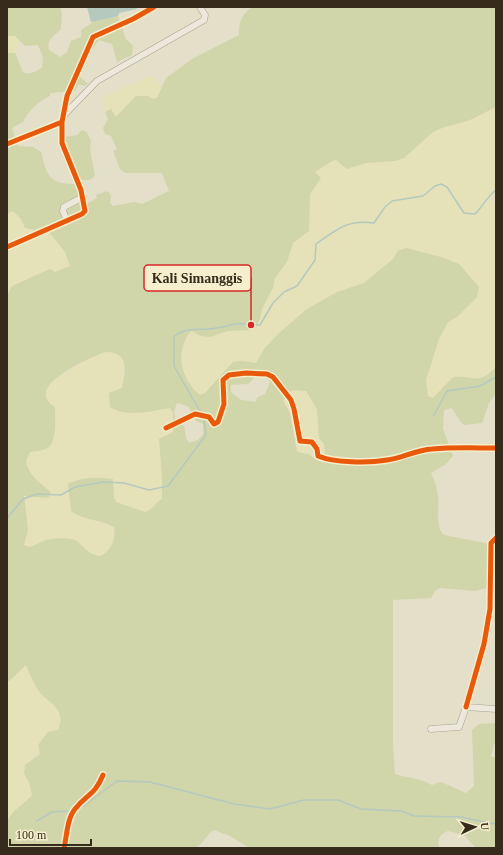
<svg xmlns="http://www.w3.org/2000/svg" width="503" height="855" font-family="'Times New Roman',serif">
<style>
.farmland{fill:#e5e1b8}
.green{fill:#d0d5aa;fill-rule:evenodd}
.water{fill:#b5c9bf}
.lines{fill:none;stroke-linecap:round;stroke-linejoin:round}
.stream{stroke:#b5c9bf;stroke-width:1.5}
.street-casing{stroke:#a9a293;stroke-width:7}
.street{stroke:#ece8db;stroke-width:6}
.cycleway-casing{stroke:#f6efcd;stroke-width:8}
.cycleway{stroke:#e8590c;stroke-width:5}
.leader{fill:none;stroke:#d62828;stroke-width:1.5}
.callout-dot{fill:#d62828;stroke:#f6efcd;stroke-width:1.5}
.callout{fill:#f6efcd;stroke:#d62828;stroke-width:1.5}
.callout-label{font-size:14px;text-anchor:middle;font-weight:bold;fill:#372b1b}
</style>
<rect width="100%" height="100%" fill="#e4dfc9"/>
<path class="farmland" d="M7 36H15L19 40 18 48 15 53H7Z
M153 75 161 87 157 98 153 99 136 96 116 117 111 109 105 112 102 98 106 95Z
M496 107V195L490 199 496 205V367L492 371 476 380 453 377 449 380 437 396 433 398 428 396 426 380 439 339 448 322 457 317 477 297 451 260 406 248 398 251 393 259 364 283 337 292 307 309 264 349 256 363 242 361 233 362 205 393 201 395 196 392 188 380 181 366 182 346 189 333 193 331 200 336 210 337 228 331 251 330 257 324 275 278 287 262 293 243 309 231 310 194 321 178 315 172 332 161 336 160 347 169 366 163 395 161 404 158 433 132 442 128 470 120Z
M13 211 21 219 25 228 35 230 46 228 65 252 70 266 12 286 7 296V214Z
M105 352H116L120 355 124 365 122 388 109 393V402L134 413 170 408 173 413V432L159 439 162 476V499L155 504 150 511 145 512 116 502 114 497 90 478 73 481 69 483 76 514 114 527V537L109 551 101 556 92 555 83 549 77 541 68 538 43 542 29 547 24 545 28 530 24 496 47 498 39 483 29 471 26 461 30 452 45 449 51 405 45 396 46 391 51 382 59 376 94 356Z
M293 390 306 391 317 409 319 438 324 444 325 455 314 458 308 454 297 452 290 413 283 401 286 394Z
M26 664 33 682 43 697 51 701 60 714 61 722 58 731 40 754 32 758 24 774 29 782 32 795 26 802 19 807 7 822V683Z"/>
<path class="green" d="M7 7H60L62 13 61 29C54 36 46 40 49 50L60 57 67 52 71 41 81 37V30L96 20 118 16 126 39 133 46 132 55 117 62 112 44 99 40C92 48 82 66 80 77L88 84 84 86 79 84 75 91 50 93V96C40 100 27 112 23 122L12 128 18 146 33 147 41 152C47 176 49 184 76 184L88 203 97 198 96 195 107 191C112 194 111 198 110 203L113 206 134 202 142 204 169 191 162 173H125L120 169 113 151 117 149 111 136 105 134 103 128 108 119 105 112 111 109 116 117 136 96H148L153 99 157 98 166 78 192 59 239 35C239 22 241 15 252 7H496V107L470 120 442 128 433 132 404 158 395 161 366 163 347 169 336 160 332 161 315 172 321 178 310 194 309 231 293 243 287 262 275 278 273 287 262 309 260 319 255 328 251 330 228 331 210 337 200 336 192 331C188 333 187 336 185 341 176 359 184 383 200 395L205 393 233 362 242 361 256 363 264 349 278 334 307 309 337 292 364 283 393 259 398 251 406 248 441 257 459 264 479 287 477 297 457 317 448 322 439 339 426 380 428 396 433 398 453 377C473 375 478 386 496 367V393L489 403 482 423 464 425 460 421 452 408 444 410 443 429 453 456 446 464 431 473C434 480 437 487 438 495 440 507 434 526 444 535L495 545 490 587 475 591 440 588 436 590 431 598 393 600V746L395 774C410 779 418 777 432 785L441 782 466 793 474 786 472 730 479 724 496 723V744H494L491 756 496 758V848H476L464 835 448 831C440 834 437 839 439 848H249L230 836 214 830C205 835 204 845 194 848H7C7 841 5 830 7 823 10 811 25 804 32 795L29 782 24 774 25 765 40 754 38 745 48 732 58 730C67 707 49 705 38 690 33 682 29 673 26 665L7 683V296L12 286 50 269 55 272 70 266 65 252 46 228 35 230 25 228 21 219 13 211 7 214V53H15L23 72C29 76 36 71 42 68L43 57 38 45 25 46 15 36H7ZM105 352C129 352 126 369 122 388L109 393 110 407C128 418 150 411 170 408L173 413V432L159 439 162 476V499C155 502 153 510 145 512L116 502 114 497 113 479C97 477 83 477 68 484L71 511C84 521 100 519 114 527 116 539 112 550 101 556 89 555 86 549 78 542 72 537 54 538 47 540 40 542 35 546 29 547L24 545 28 530 24 496 47 498 49 497 51 492C41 484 28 475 26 461L30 452C36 451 44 451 49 447 57 439 55 418 55 407 21 387 89 358 105 352ZM256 376H266L270 382 265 394 258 397 255 402 241 400 231 392V385L248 384ZM293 390 306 391 317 409 319 438 324 444 325 455 314 458 308 454 297 452 290 413 283 401 286 394ZM177 403 188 406 196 421 203 424V434L198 440 189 443 186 438 184 425H181L175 420 174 411Z
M82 130 87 132 91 141 90 149 95 176 90 180H80L70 155 65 137 77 135Z"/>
<path class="water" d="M87 7H136L137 9 119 13 118 16 91 22Z"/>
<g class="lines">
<path class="stream" d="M201 413 174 366V336C185 328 193 330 207 329 217 329 225 326 235 324 243 323 252 325 260 325L273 303 284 292 297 286 315 260 316 244C337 229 348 219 374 223L385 207 392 201 423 196 435 186 441 184 447 187 464 213 475 214C483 206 487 197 496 190
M434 415 447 391 480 386 496 377
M7 518 23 499 37 494 61 495 75 487 103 482 124 483 149 490 168 486 206 435 204 419
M78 810 117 781 150 782 234 804 270 809 304 800H338L361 809 402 811 414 816 460 817 496 824
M37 821 52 812 71 811"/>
<defs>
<path id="street" d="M65 114 97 81 204 20 205 15 200 7
M7 144 62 122 67 96 93 37 133 19 154 7
M67 221 63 211 64 207 83 197
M7 247 82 214 85 211 81 190 62 143V122
M166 428 195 414 209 417 214 424 218 422 224 404 223 380 229 375 246 373 267 374 273 377 291 400 294 409 300 441 312 442 317 449 318 456C334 463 369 463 387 460 402 458 416 450 432 449 453 447 475 448 496 448
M466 707 484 644 490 609 491 543 496 538
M431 729 459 727 466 707 496 709
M64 848C67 835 67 819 75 809 87 794 95 795 103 775"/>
</defs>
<use href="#street" class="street-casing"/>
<use href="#street" class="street"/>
<defs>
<path id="cycleway" d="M7 144 62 122 67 96 93 37 133 19 154 7
M7 247 82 214 85 211 81 190 62 143V122
M166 428 195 414 209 417 214 424 218 422 224 404 223 380 229 375 246 373 267 374 273 377 291 400 294 409 300 441 312 442 317 449 318 456C334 463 369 463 387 460 402 458 416 450 432 449 453 447 475 448 496 448
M466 707 484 644 490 609 491 543 496 538
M64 848C67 835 67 819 75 809 87 794 95 795 103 775"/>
</defs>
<use href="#cycleway" class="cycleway-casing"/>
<use href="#cycleway" class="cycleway"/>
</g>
<path class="leader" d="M251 325L251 278"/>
<circle class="callout-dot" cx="251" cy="325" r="4"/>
<rect class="callout" x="144" y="265" width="107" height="26" rx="4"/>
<g class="callout-label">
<text x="197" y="283">Kali Simanggis</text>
</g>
<rect width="503" height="855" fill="none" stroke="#372b1b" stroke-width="16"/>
<g transform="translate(475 827) rotate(86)" stroke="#f6efcd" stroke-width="3" paint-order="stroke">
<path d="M0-3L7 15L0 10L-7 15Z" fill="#372b1b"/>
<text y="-6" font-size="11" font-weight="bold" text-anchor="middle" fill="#372b1b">U</text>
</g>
<path d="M10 839v6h81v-6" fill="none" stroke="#372b1b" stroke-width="2"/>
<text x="16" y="839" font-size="12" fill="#372b1b" stroke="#f6efcd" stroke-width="3" paint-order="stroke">100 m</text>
</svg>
